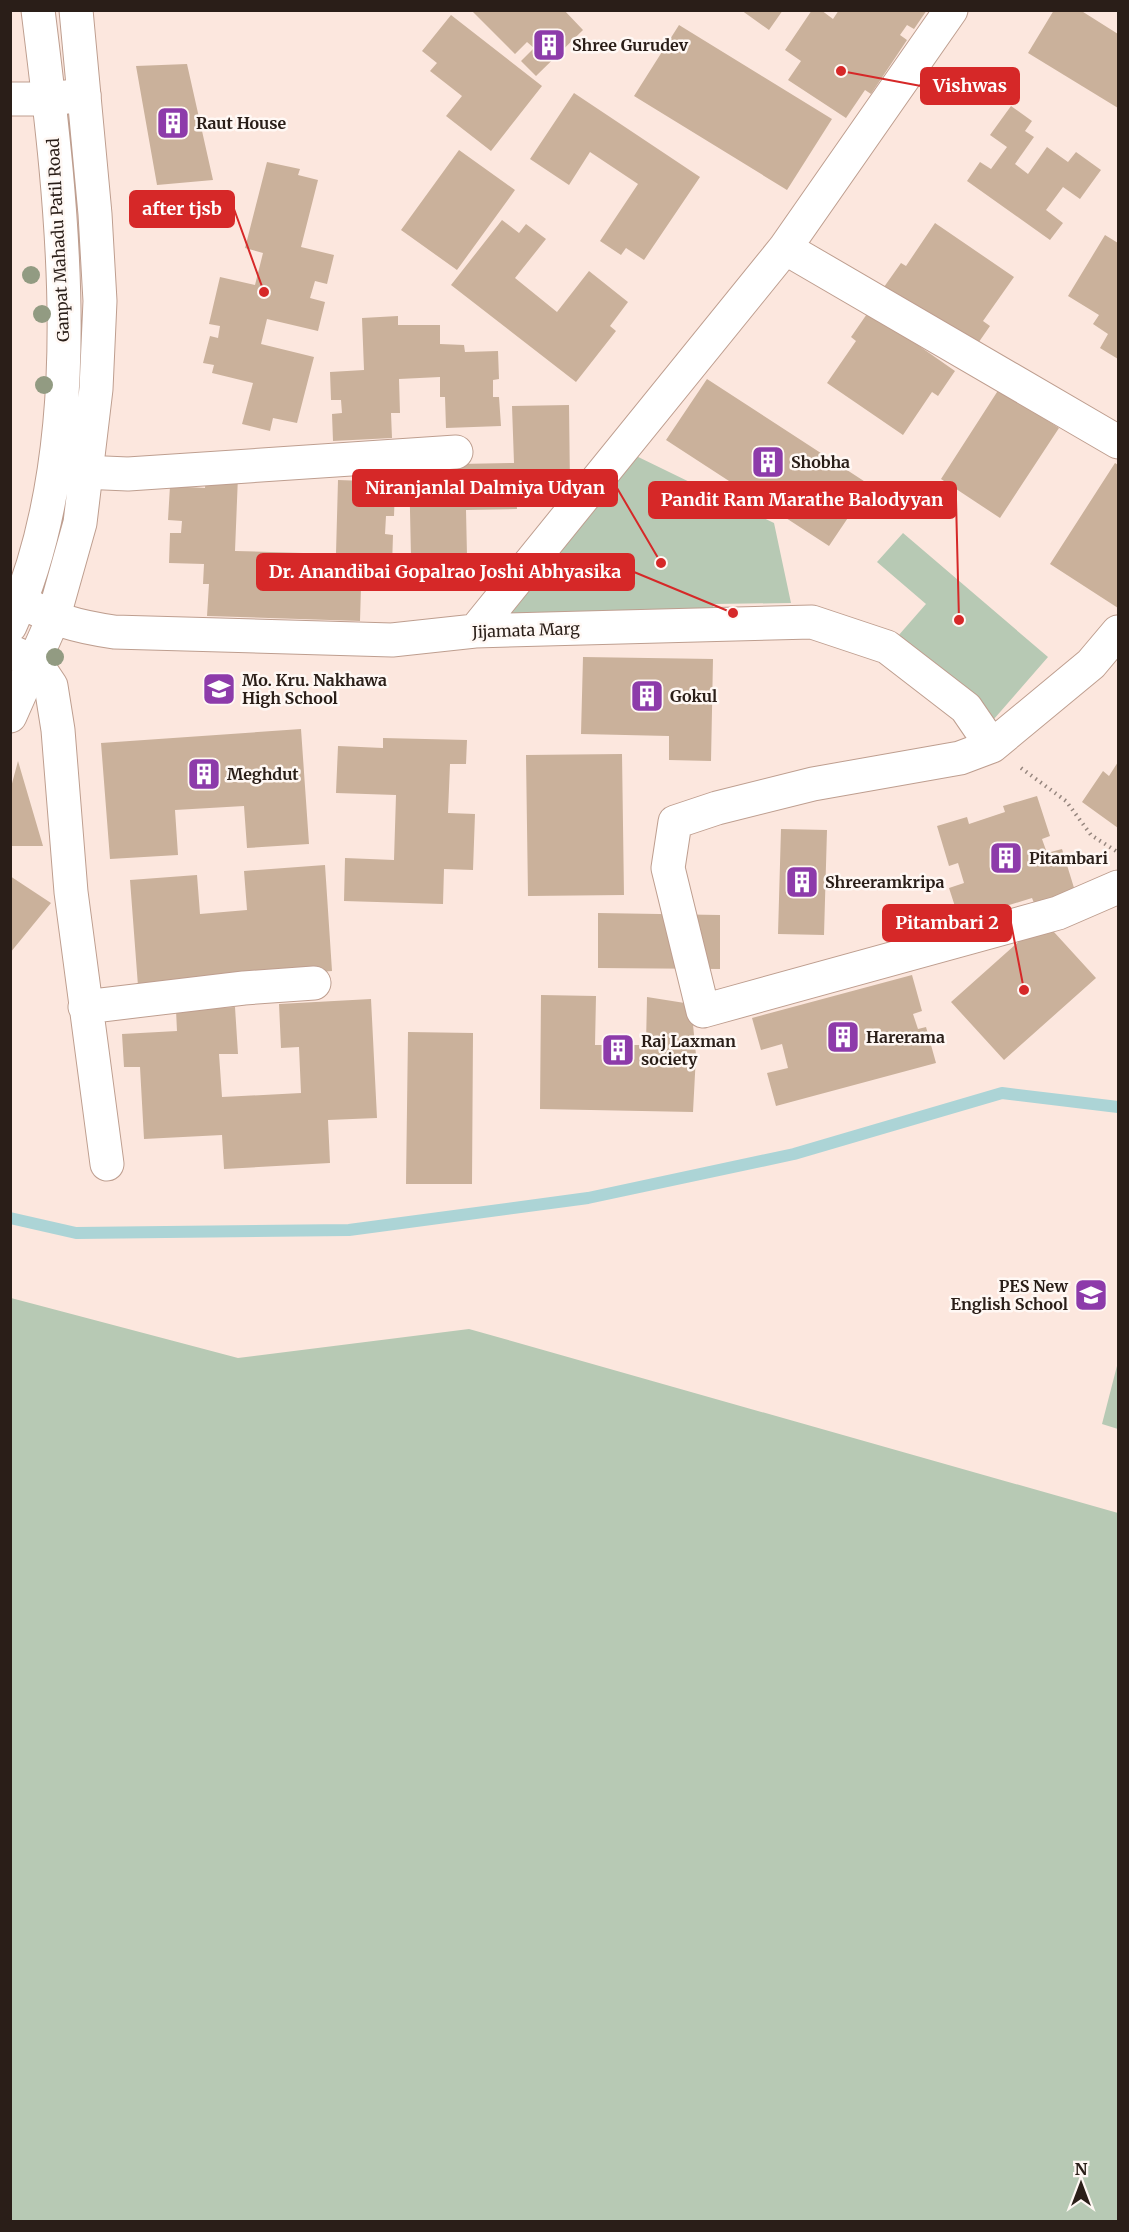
<svg xmlns="http://www.w3.org/2000/svg" width="1129" height="2232" font-family="Merriweather,serif">
<style>
.green{fill:#b7c9b4}
.lines{fill:none;stroke-linecap:round;stroke-linejoin:round}
.stream{stroke:#acd4d6;stroke-width:12}
.building{fill:#cab19b}
.minor-casing{stroke:#be9e8f;stroke-width:35}
.tertiary-casing{stroke:#be9e8f;stroke-width:35}
.path{stroke:#96867e;stroke-width:4;stroke-dasharray:1.5 4.5;stroke-linecap:butt}
.minor{stroke:#fff;stroke-width:33}
.tertiary{stroke:#fff;stroke-width:33}
.tree{fill:#929b82}
.labels{text-anchor:middle;stroke-width:5;stroke-linejoin:round;paint-order:stroke}
.poi-label{font-size:16px;font-weight:bold;fill:#2a1e18;stroke:#fff8f4;text-anchor:start}
.street-label{font-size:16px;fill:#2a1e18;stroke:#fff8f4}
.leader{fill:none;stroke:#d62828;stroke-width:2}
.callout-dot{fill:#d62828;stroke:#fff8f4;stroke-width:2}
.callout{fill:#d62828;stroke:#d62828;stroke-width:2}
.callout-label{font-size:18px;text-anchor:middle;font-weight:bold;fill:#fff}
</style>
<rect width="100%" height="100%" fill="#fce7de"/>
<path class="green" d="M630 453 774 523 791 603 714 604 712 613 490 621Z
M903 533 1048 657 994 719 898 636 926 604 877 562Z
M11 1298 238 1358 469 1329 1118 1513V2221H11Z
M1118 1362V1429L1102 1424Z"/>
<g class="lines">
<path class="stream" d="M10 1218 76 1233 349 1230 588 1198 794 1154 1002 1093 1118 1107"/>
</g>
<path class="building" d="M471 10H564L583 30 536 76 521 61 534 48 527 42 515 54Z
M741 10H783L769 30Z
M812 10H821L833 19 839 10H927L914 29 907 25 900 35 907 40 871 94 865 90 846 118 788 80 801 61 785 50Z
M1054 10H1080L1118 34V108L1028 53Z
M451 15 542 86 491 151 446 116 462 96 430 71 437 63 422 51Z
M679 25 832 119 787 190 634 96Z
M187 64 213 180 157 185 136 66Z
M574 93 700 177 644 260 626 248 621 255 600 241 638 184 590 152 569 185 530 159Z
M1011 106 1032 121 1025 131 1034 137 1015 164 1028 174 1047 147 1068 162 1076 152 1101 170 1080 199 1063 187 1046 210 1063 223 1050 240 967 181 980 162 991 169 1007 147 990 135Z
M459 150 515 190 457 270 401 230Z
M267 162 300 169 298 175 318 180 301 247 334 255 327 284 315 281 310 298 325 302 318 331 267 319 261 344 314 357 297 423 273 418 270 431 242 424 253 383 212 373 214 365 203 363 210 336 218 338 220 326 209 324 220 277 255 285 263 253 245 248Z
M502 220 519 233 526 224 546 239 515 278 557 312 589 271 628 302 610 326 616 331 576 382 451 285Z
M935 223 1014 277 983 321 990 326 974 349 884 287 901 263 906 266Z
M1105 235 1118 243V359L1100 348 1108 334 1093 324 1099 315 1068 296Z
M869 311 955 371 938 396 932 392 903 435 827 383 856 341 851 337Z
M398 316V325H440V344L464 345 465 352 498 351 499 379 493 380V397H499L501 426 446 428 445 397H440V377L399 379 400 413H391L392 438 333 441 332 414 342 413 341 400H331L330 372 364 370 362 318Z
M707 379 870 485 829 546 666 440Z
M999 389 1059 428 1000 518 941 479Z
M569 405 570 487 516 488 517 509 466 510 467 556 411 557 409 465 514 463 512 406Z
M1115 463 1118 465V608L1050 564Z
M206 476H238L235 551 336 554 338 480 366 481V488L395 489 394 516H386L385 534 393 535 392 566 366 564V587H361L360 621 207 616 209 584H203L204 564 169 563 170 533H181L182 521 168 520 170 486 205 488Z
M583 657 713 659 711 761 669 760V736L581 734Z
M301 729 309 844 247 848 244 806 175 810 178 855 110 859 101 743Z
M383 738 467 740 466 764H450L448 813 475 814 473 870 444 869 443 904 344 901 345 858 394 860 396 795 336 793 338 746 383 748Z
M622 754 624 895 528 896 526 755Z
M18 761 43 846H10V791Z
M1118 762V828L1082 802 1103 771 1109 776Z
M1037 796 1050 836 1042 839 1047 853 1062 849 1075 891 1034 903 1032 898 990 911 991 915 961 925 949 888 964 883 958 863 949 866 937 826 967 817 969 824 1005 812 1003 806Z
M781 829 827 830 824 935 778 934Z
M325 865 332 971 138 986 130 880 197 875 200 914 247 910 244 871Z
M10 876 51 903 10 953Z
M598 913 720 915V969L598 968Z
M1043 920 1096 978 1004 1060 951 1002Z
M912 975 922 1011 913 1014 918 1029 926 1027 936 1063 776 1106 767 1073 788 1068 782 1044 761 1050 752 1018Z
M541 995 596 996 595 1045H646L647 997 691 1004 696 1055 693 1112 540 1109Z
M371 999 377 1118 328 1120 330 1163 224 1169 222 1135 144 1139 140 1067H124L122 1034 177 1031 176 1010 235 1007 238 1054H219L222 1097 301 1093 299 1047 281 1048 279 1004Z
M408 1032 473 1033 472 1184H406Z"/>
<g class="lines">
<defs>
<path id="minor" d="M10 99H49L84 95
M785 248 1118 442
M59 471 128 474 456 452
M22 602C58 621 74 626 114 632L392 640 475 631 812 622 887 647 966 708 992 746
M475 631 785 248 951 10
M1118 632 1091 664 992 746 960 758 813 784 717 808 675 822 668 868 703 1011 1058 913 1118 887
M10 651 35 662 51 686 58 730 71 892 107 1164
M85 1007 244 988 314 983"/>
<path id="tertiary" d="M10 626C93 443 62 204 38 10
M10 716 53 619 80 523 96 389 100 301 95 214 76 10"/>
</defs>
<use href="#minor" class="minor-casing"/>
<use href="#tertiary" class="tertiary-casing"/>
<path class="path" d="M1021 768 1066 801 1091 835 1116 851"/>
<use href="#minor" class="minor"/>
<use href="#tertiary" class="tertiary"/>
</g>
<g class="tree">
<circle cx="31" cy="275" r="9"/>
<circle cx="42" cy="314" r="9"/>
<circle cx="44" cy="385" r="9"/>
<circle cx="55" cy="657" r="9"/>
</g>
<defs>
<symbol id="building-square" viewBox="-11 -11 22 22"><rect x="-9" y="-9" width="18" height="18" rx="4" fill="#8d3baa" stroke="#fff8f4"/><path d="M-4-6H4V6H1V3H-1V6H-4ZM-2.5-4.3h1.7v1.8h-1.7ZM.8-4.3h1.7v1.8H.8ZM-2.5-1h1.7V.8h-1.7ZM.8-1h1.7V.8H.8Z" fill="#fff"/></symbol>
<symbol id="school-square" viewBox="-11 -11 22 22"><rect x="-9" y="-9" width="18" height="18" rx="4" fill="#8d3baa" stroke="#fff8f4"/><path d="M0-5L7-2L0 1L-7-2ZM-4 1L0 2.5L4 1V4Q0 6-4 4Z" fill="#fff"/></symbol>
</defs>
<g fill-rule="evenodd">
<use href="#building-square" x="530" y="26" width="38" height="38"/>
<use href="#building-square" x="154" y="104" width="38" height="38"/>
<use href="#building-square" x="749" y="443" width="38" height="38"/>
<use href="#school-square" x="200" y="670" width="38" height="38"/>
<use href="#building-square" x="628" y="677" width="38" height="38"/>
<use href="#building-square" x="185" y="755" width="38" height="38"/>
<use href="#building-square" x="987" y="839" width="38" height="38"/>
<use href="#building-square" x="783" y="863" width="38" height="38"/>
<use href="#building-square" x="824" y="1018" width="38" height="38"/>
<use href="#building-square" x="599" y="1031" width="38" height="38"/>
<use href="#school-square" x="1072" y="1276" width="38" height="38"/>
</g>
<g class="labels">
<g class="poi-label">
<text x="572" y="51">Shree Gurudev</text>
<text x="196" y="129">Raut House</text>
<text x="791" y="468">Shobha</text>
<text x="242" y="686">Mo. Kru. Nakhawa<tspan x="242" dy="18">High School</tspan></text>
<text x="670" y="702">Gokul</text>
<text x="227" y="780">Meghdut</text>
<text x="1029" y="864">Pitambari</text>
<text x="825" y="888">Shreeramkripa</text>
<text x="866" y="1043">Harerama</text>
<text x="641" y="1047">Raj Laxman<tspan x="641" dy="18">society</tspan></text>
<text x="1068" y="1292" text-anchor="end">PES New<tspan x="1068" dy="18">English School</tspan></text>
</g>
<g class="street-label">
<text transform="translate(58 240) rotate(-93)" y="6">Ganpat Mahadu Patil Road</text>
<text transform="translate(526 630) rotate(-2)" y="6">Jijamata Marg</text>
</g>
</g>
<path class="leader" d="M841 71L921 86M264 292L234 209M661 563L617 488M959 620L956 500M733 613L634 572M1024 990L1011 923"/>
<g class="callout-dot">
<circle cx="841" cy="71" r="6"/>
<circle cx="264" cy="292" r="6"/>
<circle cx="661" cy="563" r="6"/>
<circle cx="959" cy="620" r="6"/>
<circle cx="733" cy="613" r="6"/>
<circle cx="1024" cy="990" r="6"/>
</g>
<g class="callout">
<rect x="921" y="68" width="98" height="36" rx="6"/>
<rect x="130" y="191" width="104" height="36" rx="6"/>
<rect x="353" y="470" width="264" height="36" rx="6"/>
<rect x="649" y="482" width="307" height="36" rx="6"/>
<rect x="257" y="554" width="377" height="36" rx="6"/>
<rect x="883" y="905" width="128" height="36" rx="6"/>
</g>
<g class="callout-label">
<text x="970" y="92">Vishwas</text>
<text x="182" y="215">after tjsb</text>
<text x="485" y="494">Niranjanlal Dalmiya Udyan</text>
<text x="802" y="506">Pandit Ram Marathe Balodyyan</text>
<text x="445" y="578">Dr. Anandibai Gopalrao Joshi Abhyasika</text>
<text x="947" y="929">Pitambari 2</text>
</g>
<rect width="1129" height="2232" fill="none" stroke="#2a1e18" stroke-width="24"/>
<g transform="translate(1081 2184)" stroke="#fff8f4" stroke-width="4.5" paint-order="stroke">
<path d="M0-4.5L10 22L0 15L-10 22Z" fill="#2a1e18"/>
<text y="-9" font-size="16" font-weight="bold" text-anchor="middle" fill="#2a1e18">N</text>
</g>
</svg>
